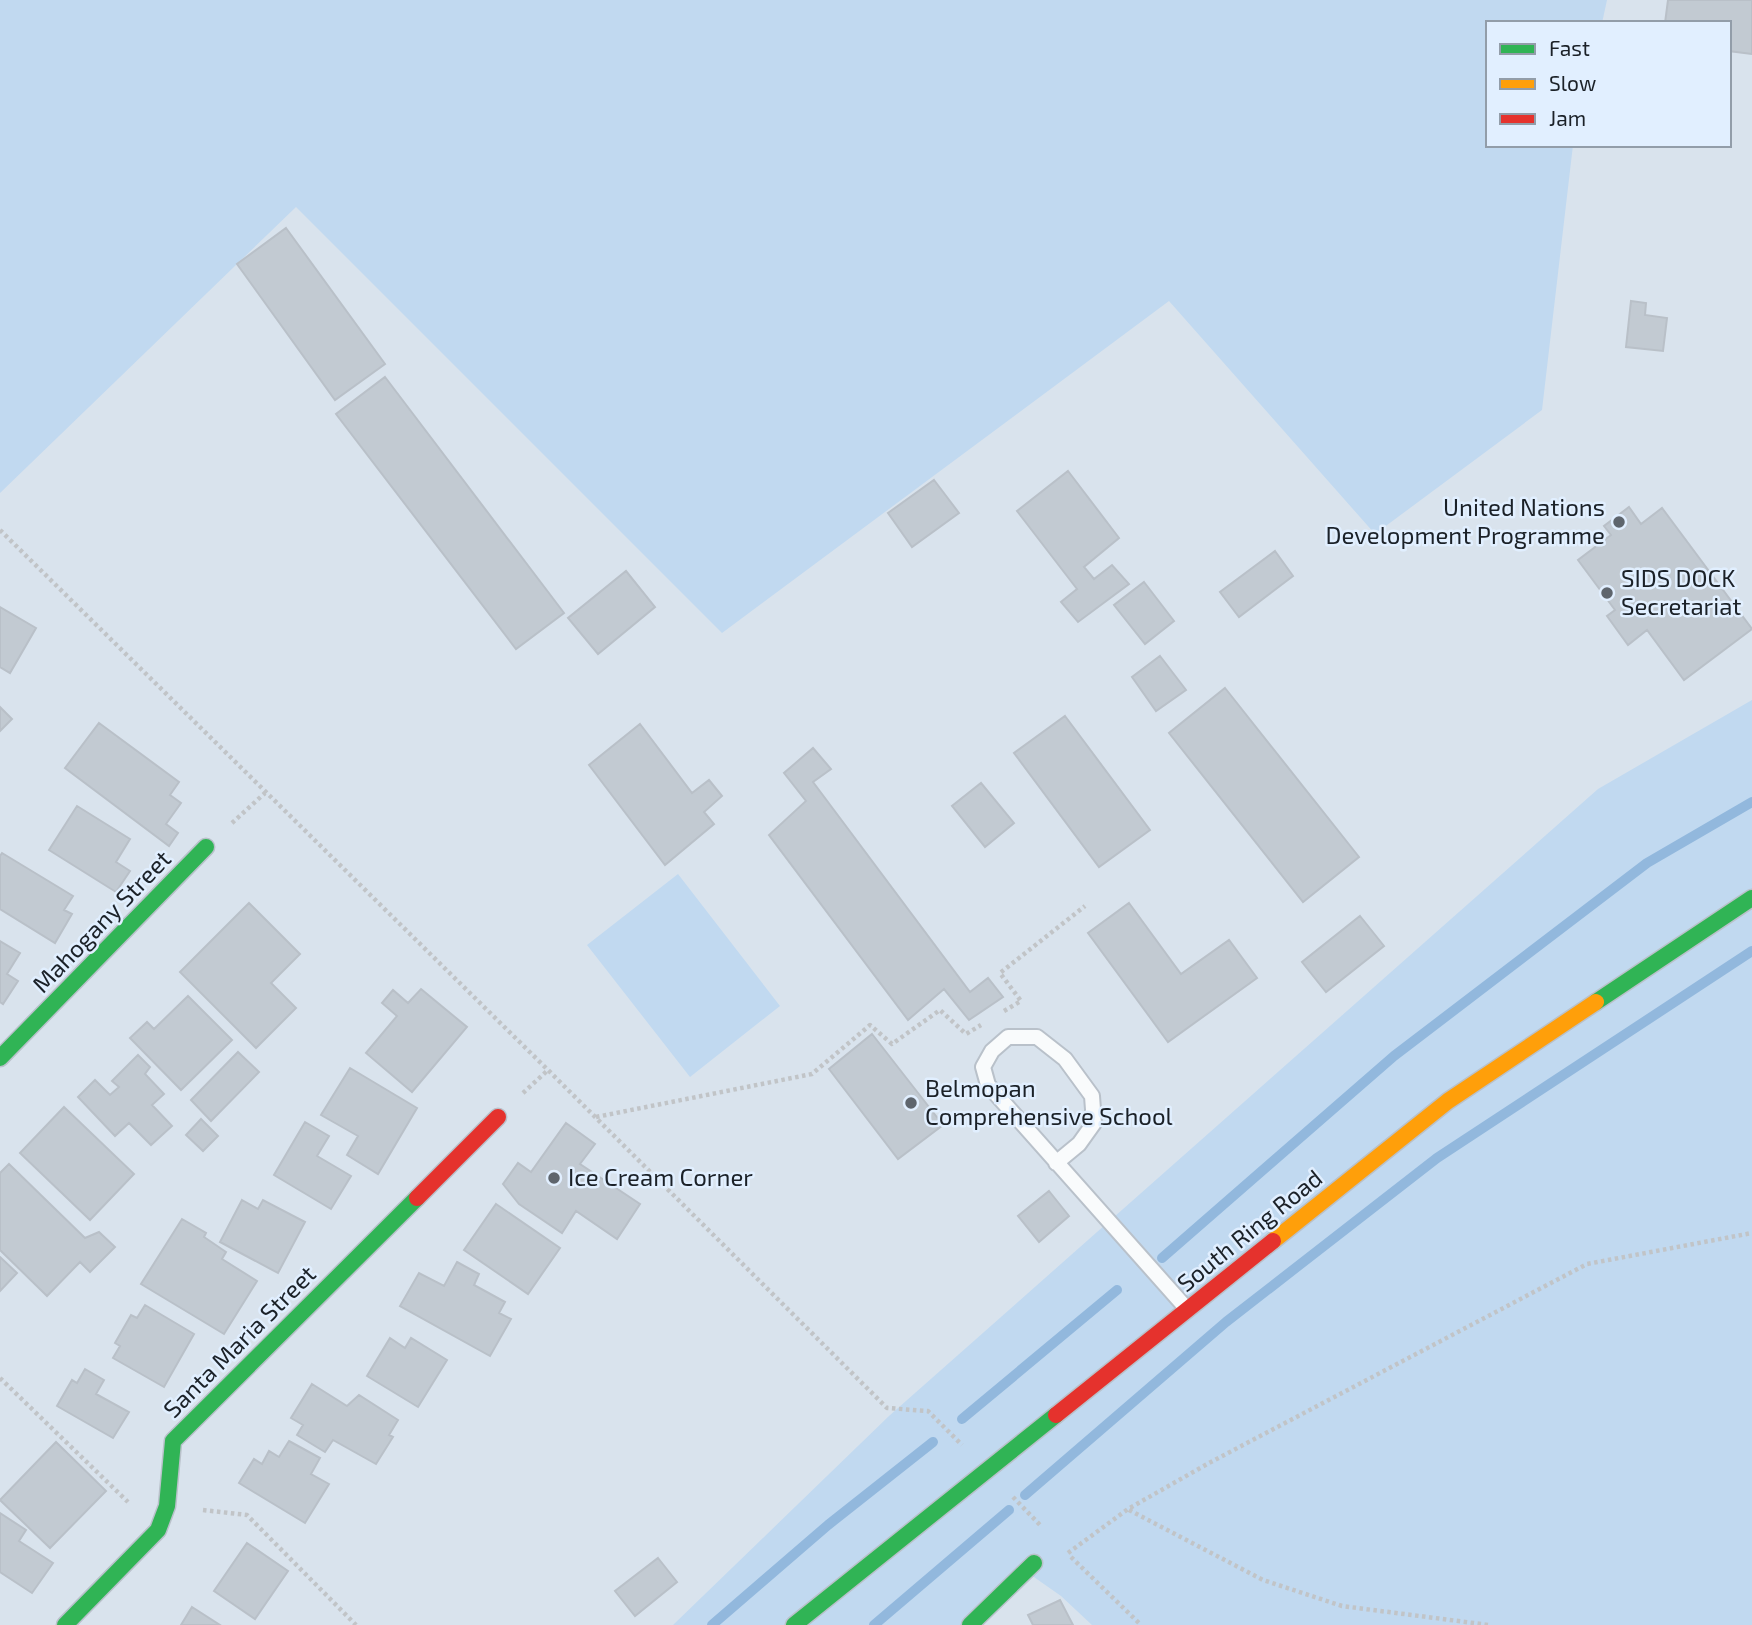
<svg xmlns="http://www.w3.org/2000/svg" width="1752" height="1625" font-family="'Exo 2',sans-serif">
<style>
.green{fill:#c1d9f0}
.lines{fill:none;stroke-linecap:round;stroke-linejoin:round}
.stream{stroke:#92b8dd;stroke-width:10}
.building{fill:#c2cad2;stroke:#b9c0c8;stroke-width:2}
.lane-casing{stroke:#b9c1ca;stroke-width:18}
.fast-casing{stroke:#b9c1ca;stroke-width:19}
.slow-casing{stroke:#b9c1ca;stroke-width:19}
.jam-casing{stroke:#b9c1ca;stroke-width:19}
.path{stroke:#c1c4c7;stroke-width:4.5;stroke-dasharray:3.5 3.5;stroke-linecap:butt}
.lane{stroke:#f9fbfc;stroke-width:14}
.fast{stroke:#30b455;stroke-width:16}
.slow{stroke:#ff9f0a;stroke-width:16}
.jam{stroke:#e5322d;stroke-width:16}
.poi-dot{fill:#5e656d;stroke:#e1efff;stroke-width:2.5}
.labels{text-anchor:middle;stroke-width:5;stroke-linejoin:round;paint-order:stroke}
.poi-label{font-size:24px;fill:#1b2128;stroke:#e1efff;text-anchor:start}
.street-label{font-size:24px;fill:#1b2128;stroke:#e1efff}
</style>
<rect width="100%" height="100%" fill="#d9e3ed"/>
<path class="green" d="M0 0H1607L1602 23H1488V145H1573L1542 410 1375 534 1169 301 722 633 296 207 0 493Z
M1752 700V1625H1092L1061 1596 1021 1568 963 1625H673L889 1416 1598 789Z
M678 874 780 1006 690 1077 587 945Z"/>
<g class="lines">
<path class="stream" d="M1162 1258 1394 1056 1647 863 1752 802
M962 1419 1117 1290
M1025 1495 1226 1322 1437 1158 1752 951
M712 1625 828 1525 933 1442
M874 1625 1009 1510"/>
</g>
<path class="building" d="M1668 0H1752V54L1729 51V23H1665Z
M286 228 385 364 335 400 237 264Z
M1631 301 1646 303 1645 315 1667 318 1663 351 1626 347Z
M385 377 564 613 516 649 336 414Z
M1068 471 1119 538 1084 567 1094 579 1112 565 1129 584 1078 622 1061 602 1077 589 1017 511Z
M934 480 959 513 912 547 888 513Z
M1629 507 1641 524 1662 508 1752 629 1684 680 1647 630 1628 645 1607 616 1615 610 1578 560 1611 535 1604 526Z
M1275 551 1293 576 1239 617 1220 592Z
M626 571 655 607 598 654 568 618Z
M1144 582 1174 621 1145 644 1114 605Z
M0 607 36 628 10 673 0 667Z
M1160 656 1186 690 1156 711 1132 677Z
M1225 688 1359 857 1303 902 1169 733Z
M0 707 12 719 0 731Z
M1065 716 1150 830 1099 867 1014 753Z
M99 723 179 782 170 795 181 803 166 824 178 833 169 846 65 768Z
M640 724 692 793 709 780 722 796 704 812 714 824 665 865 589 765Z
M813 748 831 769 813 782 970 992 988 978 1003 997 969 1020 944 989 908 1020 769 835 806 801 784 773Z
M981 783 1014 823 985 847 952 806Z
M77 806 130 839 116 862 130 871 116 892 49 850Z
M2 853 73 896 64 910 72 914 55 943 0 909V856Z
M249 903 300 954 271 983 296 1008 256 1048 180 972Z
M1129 903 1181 974 1229 940 1257 978 1168 1042 1088 933Z
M1360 916 1384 946 1326 992 1302 962Z
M0 941 20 953 7 974 18 981 3 1004 0 1002Z
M421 989 467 1027 412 1092 366 1053 397 1016 382 1003 393 990 408 1003Z
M188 996 232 1040 181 1090 130 1038 147 1022 154 1029Z
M872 1034 943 1125 898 1159 829 1069Z
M238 1052 259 1072 211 1121 191 1100Z
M138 1055 150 1067 145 1074 164 1094 152 1105 172 1126 151 1145 129 1123 115 1136 78 1097 95 1080 110 1095 119 1087 112 1081Z
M350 1068 417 1108 378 1174 347 1155 358 1136 321 1115Z
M64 1107 134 1174 90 1220 20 1153Z
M201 1119 218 1136 203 1151 186 1135Z
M305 1122 329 1136 317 1156 351 1176 331 1209 274 1175Z
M566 1123 595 1144 580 1164 640 1204 617 1239 576 1211 562 1233 519 1204 503 1184 518 1163 531 1172Z
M9 1164 85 1238 99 1232 115 1247 90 1272 80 1262 47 1296 0 1250V1173Z
M1049 1191 1069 1216 1039 1242 1018 1216Z
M242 1200 258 1209 263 1200 305 1222 278 1273 220 1242Z
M496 1204 560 1248 528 1294 464 1250Z
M182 1219 206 1233 204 1237 226 1252 222 1259 257 1281 224 1334 141 1284Z
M0 1257 17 1273 0 1291Z
M457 1262 479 1274 474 1285 505 1302 499 1313 511 1319 490 1356 400 1306 419 1273 444 1286Z
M145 1305 194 1334 164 1387 113 1358 120 1346 115 1343 131 1315 137 1318Z
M390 1338 405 1348 411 1338 447 1360 418 1407 367 1376Z
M85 1369 104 1380 96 1394 129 1412 113 1438 57 1406 72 1380 77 1383Z
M312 1384 347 1406 359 1395 398 1420 389 1435 393 1437 376 1464 333 1440 325 1452 297 1435 303 1425 291 1418Z
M289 1441 320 1458 311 1474 329 1484 305 1523 239 1483 254 1459 262 1464 269 1451 279 1457Z
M56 1442 106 1491 50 1548 0 1500Z
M0 1513 26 1530 19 1541 53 1563 32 1593 0 1572Z
M247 1543 288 1571 255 1619 214 1591Z
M658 1558 677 1582 635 1616 615 1591Z
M1060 1600 1073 1625H1033L1028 1615Z
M192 1607 220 1625H181Z"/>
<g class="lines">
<defs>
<path id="lane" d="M1056 1163 1079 1144 1094 1123 1092 1096 1065 1059 1037 1037H1008L992 1051 983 1067 988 1085 1187 1309"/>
<path id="fast" d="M1596 1002 1752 898
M0 1058 206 847
M65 1625 158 1530 167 1506 173 1441 417 1198
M794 1625 1056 1415
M970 1625 1034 1563"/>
<path id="slow" d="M1273 1241 1448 1101 1596 1002"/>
<path id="jam" d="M417 1198 498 1117
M1056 1415 1273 1241"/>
</defs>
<use href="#lane" class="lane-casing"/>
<use href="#fast" class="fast-casing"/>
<use href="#slow" class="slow-casing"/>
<use href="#jam" class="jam-casing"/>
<path class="path" d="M0 530 548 1070 887 1408 928 1411 962 1445
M232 823 265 793
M1004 1011 1021 1001 1000 973 1085 906
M523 1093 548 1070
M596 1117 812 1074 870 1025 892 1044 940 1010 966 1034 981 1025
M0 1378 128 1502
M1013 1497 1041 1526
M203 1510 247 1515 356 1625
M1129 1510 1263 1580 1342 1606 1489 1625
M1068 1553 1128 1509 1209 1463 1587 1264 1752 1233
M1071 1557 1141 1625"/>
<use href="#lane" class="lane"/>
<use href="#fast" class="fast"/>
<use href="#slow" class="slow"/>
<use href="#jam" class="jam"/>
</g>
<g class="poi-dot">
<circle cx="1619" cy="522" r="7"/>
<circle cx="1607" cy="593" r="7"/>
<circle cx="911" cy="1103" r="7"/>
<circle cx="554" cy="1178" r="7"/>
</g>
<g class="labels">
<g class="poi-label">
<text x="1605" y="516" text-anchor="end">United Nations<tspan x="1605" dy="28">Development Programme</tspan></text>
<text x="1621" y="587">SIDS DOCK<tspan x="1621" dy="28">Secretariat</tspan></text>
<text x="925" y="1097">Belmopan<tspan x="925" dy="28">Comprehensive School</tspan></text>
<text x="568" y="1186">Ice Cream Corner</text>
</g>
<g class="street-label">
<text transform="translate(102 922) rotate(-46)" y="8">Mahogany Street</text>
<text transform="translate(1250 1231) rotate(-39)" y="8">South Ring Road</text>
<text transform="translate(240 1342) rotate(-45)" y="8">Santa Maria Street</text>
</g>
</g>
<rect x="1486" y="21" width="245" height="126" fill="#e1efff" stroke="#929da9" stroke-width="2"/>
<rect x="1500" y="44" width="35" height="10" fill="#30b455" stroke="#929da9" stroke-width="2"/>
<text x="1549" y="56" font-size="21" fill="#1b2128">Fast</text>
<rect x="1500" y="79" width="35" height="10" fill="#ff9f0a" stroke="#929da9" stroke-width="2"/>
<text x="1549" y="91" font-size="21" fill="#1b2128">Slow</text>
<rect x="1500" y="114" width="35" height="10" fill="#e5322d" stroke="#929da9" stroke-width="2"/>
<text x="1549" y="126" font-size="21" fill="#1b2128">Jam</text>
</svg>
